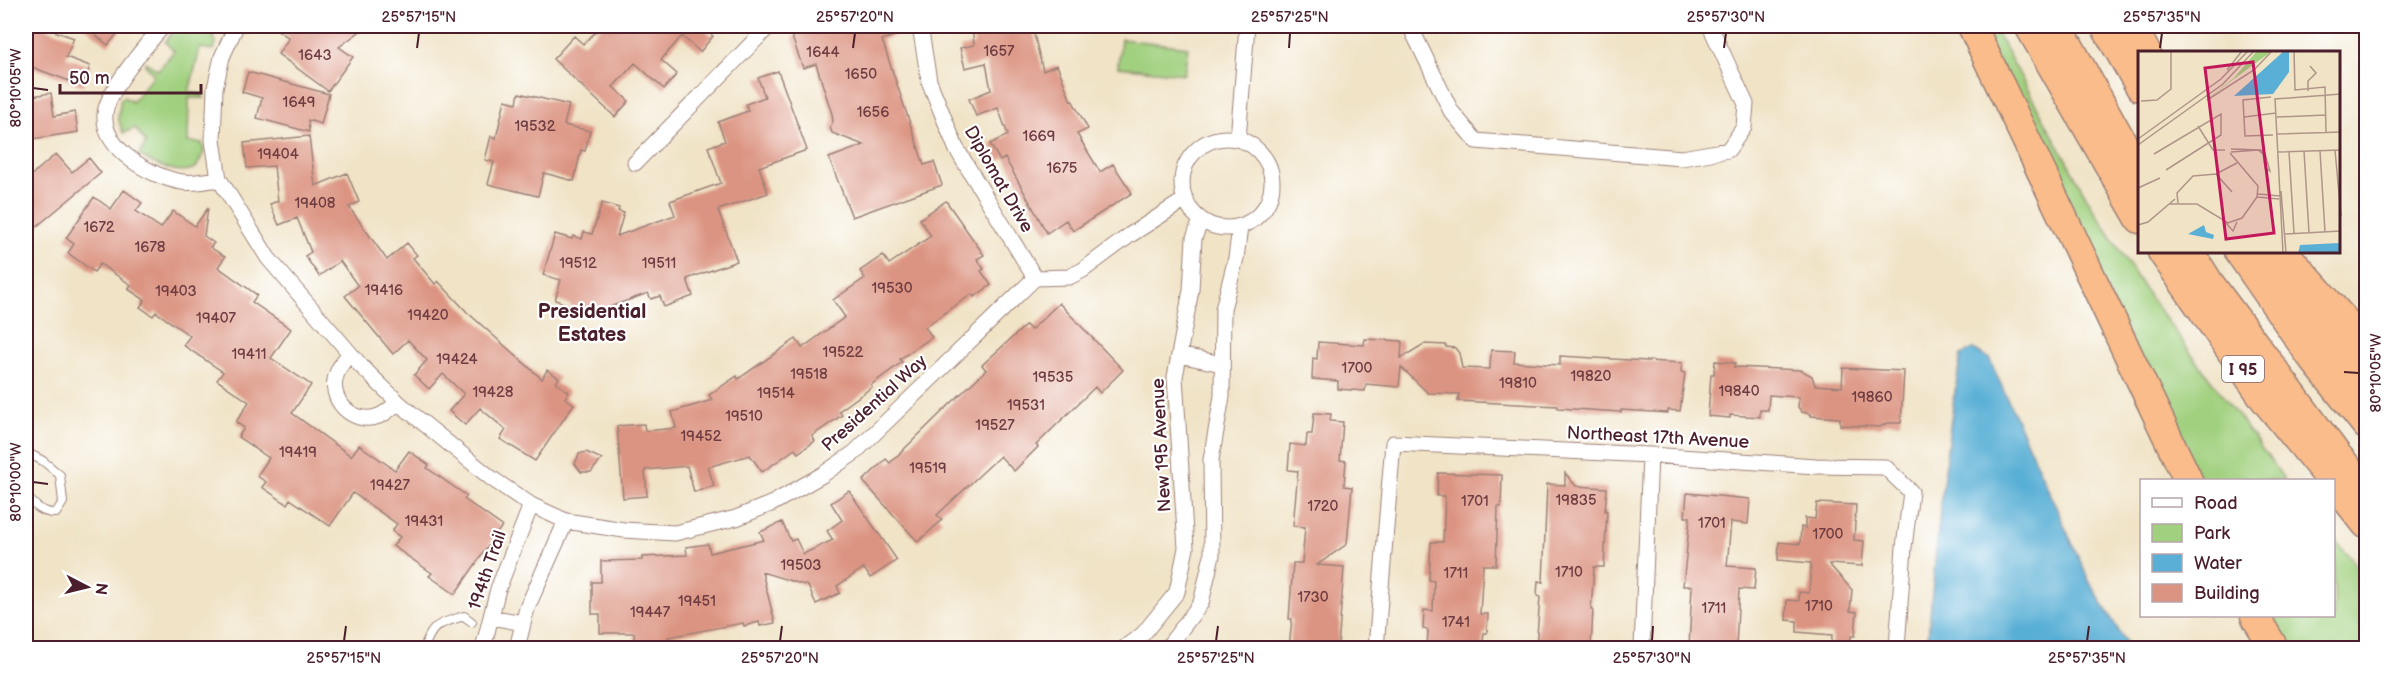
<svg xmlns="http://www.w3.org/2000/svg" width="2392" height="674" font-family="'Balsamiq Sans',sans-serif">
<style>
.green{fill:#a1d07f;stroke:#767855;stroke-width:1.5}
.water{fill:#59afd5;stroke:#526780;stroke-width:1.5}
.building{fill:#dc9482}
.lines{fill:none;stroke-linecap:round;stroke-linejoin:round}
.service-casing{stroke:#9d8178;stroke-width:10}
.minor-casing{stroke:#9d8178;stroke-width:17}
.motorway-casing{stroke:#9d8178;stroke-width:31}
.service{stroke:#fff;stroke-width:8}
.minor{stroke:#fff;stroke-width:15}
.motorway{stroke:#f9bc8a;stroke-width:28}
.ticks{fill:none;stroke:#4a1f2b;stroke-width:2}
.labels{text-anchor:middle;stroke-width:4.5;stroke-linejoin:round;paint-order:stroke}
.number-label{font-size:15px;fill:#6e3c41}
.shield{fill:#fff;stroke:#80626b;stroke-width:1.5}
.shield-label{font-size:16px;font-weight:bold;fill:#4a1f2b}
.street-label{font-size:18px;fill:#4a1f2b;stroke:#fff}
.neighbourhood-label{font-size:20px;font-weight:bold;fill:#4a1f2b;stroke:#fff}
.inset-road{fill:none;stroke:#ae9588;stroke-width:1.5}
.view{fill:#c2185b;fill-opacity:0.15;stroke:#c2185b;stroke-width:3}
.inset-edge{fill:none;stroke:#4a1f2b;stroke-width:3}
.neatline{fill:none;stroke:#4a1f2b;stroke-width:2}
.ticks-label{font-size:15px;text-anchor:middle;fill:#4a1f2b}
</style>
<rect width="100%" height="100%" fill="#fff"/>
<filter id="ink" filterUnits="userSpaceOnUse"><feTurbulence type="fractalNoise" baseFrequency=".0167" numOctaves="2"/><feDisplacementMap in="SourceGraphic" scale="12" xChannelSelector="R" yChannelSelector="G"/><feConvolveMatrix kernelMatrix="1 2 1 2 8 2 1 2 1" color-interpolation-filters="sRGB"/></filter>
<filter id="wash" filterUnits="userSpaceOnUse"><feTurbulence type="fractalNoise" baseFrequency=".008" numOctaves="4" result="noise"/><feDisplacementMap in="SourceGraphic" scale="24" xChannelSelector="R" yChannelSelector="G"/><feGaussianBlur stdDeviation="1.35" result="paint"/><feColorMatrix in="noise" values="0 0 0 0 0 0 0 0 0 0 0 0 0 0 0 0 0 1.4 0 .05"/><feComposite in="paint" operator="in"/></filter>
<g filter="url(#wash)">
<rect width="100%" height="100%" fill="#f0e3c6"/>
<path class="green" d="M177 26H208L216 42 214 50 200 48 189 92 203 95 204 98H189L188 142 202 143 204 152 196 168C177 176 155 165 139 155L146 143 135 128 123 133 118 118 121 98 124 97 132 102 154 75 145 65V62L158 70 174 51 165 42Z
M1981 26H1993L2091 205 2148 295 2285 480H2197Z
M1121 39 1188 47 1184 74 1118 67Z
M2334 539 2366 576V648H2281L2263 616H2334Z"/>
<path class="water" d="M1973 349 1989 358 2090 583 2129 648H1927C1936 551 1944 452 1961 355Z"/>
<g id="blocks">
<path class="building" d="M26 26H40L74 38 66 57 90 66 83 86 26 65Z
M84 26H124L108 45Z
M272 26H367L339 47 353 57 328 91 278 54 289 38Z
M602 26H700L713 36 700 52 682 36 661 60 677 74 664 89 635 63 613 87 629 101 615 117 553 59 574 36 583 44Z
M824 26H911V30L882 40 924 165 934 162 942 185 852 217 829 158 864 145 832 133 830 127 833 121 832 114 816 64 803 68 792 37Z
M972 26H1032L1043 71 1057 65 1071 101 1072 100 1088 129 1077 134 1100 172 1113 164 1132 193 1073 231 1066 220 1047 233 1005 158 1000 161 990 144 1008 135 998 108 976 116 969 99 991 90 986 63 965 68 960 48 974 45Z
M778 71 807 150 759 167 768 193 718 210 737 261 687 279 693 296 664 307 660 296 651 299 648 293 596 312 588 310 581 313 574 311 570 305 555 300 561 280 543 275 555 234 572 239 573 236 582 239 584 232 592 234 602 203 619 208 618 211 624 213 617 236 675 215 670 201 721 183 708 147 725 141 718 122 748 111 746 104 765 97 758 78Z
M248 72 329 94 321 124 308 120 309 132 257 118 262 98 242 92Z
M51 93 54 116 75 112 78 132 26 140V97Z
M519 93 569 105 564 125 590 131 585 151 581 150 574 181 544 173 538 196 488 184 494 162 485 160 491 136 496 138 505 100 517 103Z
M309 136 315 186 347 173 359 202 349 207 387 260 407 243 417 255 413 258 435 284 438 281 467 312 542 379 547 370 559 378 556 383 569 392 565 398 574 404 535 461 500 439 506 430 480 408 465 425 449 411 464 394 443 374 429 389 414 375 427 360 408 340 393 354 345 296 358 286 340 261 319 276 305 256 311 252 297 218 279 225 270 204 278 201 274 166 247 168 244 143Z
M56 154 72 172 89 158 101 173 36 227 26 215V180Z
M124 190 142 203 136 211 161 228 173 211 195 226 208 208 204 236 214 243 210 247 225 257 218 267 257 295 252 302 291 329 271 358 311 385 292 413 351 456 359 445 395 470 409 451 429 465 427 468 467 496 464 499 502 526 455 594 429 576 432 573 393 546 400 537 392 531 397 524 353 493 330 526 290 499 287 504 262 487 266 482 257 476 269 458 238 437 244 428 236 422 249 402 217 380 223 372 183 345 190 336 156 312 153 316 140 307 145 300 128 289 131 285 100 264 94 272 68 253 74 244 66 238 94 197 111 209Z
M946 201 984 255 977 259 984 269 981 271 991 285 974 297 972 294 925 327 932 337 900 359 902 362 871 385 872 387 839 411 842 415 812 436 815 441 798 453 795 449 762 472 750 455 708 467 714 486 694 492 687 466 645 470 647 496 623 498 617 426 644 424 645 431 676 428 672 412 712 400 709 395 737 376 738 379 796 339 802 348 845 317 833 300 865 278 860 271 883 255 889 264 931 236 920 219Z
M1059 303 1123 370 1100 393 1095 387 1036 445 1038 447 1014 471 1000 456 937 515 942 520 918 542 863 481 886 459 890 463 945 409 986 370 982 365 1026 325 1031 330Z
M1365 339 1402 341 1401 358 1424 344 1446 345V347L1455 348 1459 353 1462 368 1490 369 1491 350 1515 351 1514 362 1560 365V356L1682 363 1681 372 1685 373 1680 411 1668 410V413L1621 410V412L1558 408V406L1458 401 1459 394 1428 393 1401 367 1399 387 1366 384 1365 391 1338 389V381L1312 379 1313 358 1317 359 1318 342 1364 345Z
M1715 361 1735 363 1734 367 1801 370 1812 376 1815 385 1842 387 1843 368 1904 371 1901 423H1887L1880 427 1840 425V418L1811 416V414L1802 412 1798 407 1799 397 1769 395 1768 410H1760V417L1730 415V418L1708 416 1711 374H1714Z
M1314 413 1331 414 1330 421 1343 422 1340 460 1346 461 1344 486 1352 487 1347 544 1317 565 1344 567 1338 648H1289L1292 619H1289L1293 563H1302L1305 527 1293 526 1298 471 1288 470 1290 444 1306 446 1307 434H1312Z
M586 452 602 459 591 472H581L575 464 579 454Z
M1438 473 1502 475 1501 507H1498L1496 565H1483L1480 614H1488L1487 633H1484L1482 648H1427L1428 630 1423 629 1424 610 1433 611 1434 581 1429 580 1431 542H1443L1445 496H1437Z
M1565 473 1576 486 1607 488 1605 511H1607L1604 567H1594L1591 610H1593L1591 648H1536L1540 597 1537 596 1538 581 1543 582 1547 484 1565 485Z
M849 491 897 560 870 578 864 568 837 586 840 593 816 604 808 586 762 572 775 623 760 626 759 622 744 626 743 623 668 637V648H635L634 633H600V614H592V582H601V561L642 560V557L687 555 686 547 708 544 710 553 764 540 760 532 782 522 791 541 796 539 803 554 833 540 827 531 842 520 831 503Z
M1687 493 1750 499 1748 524 1731 522 1727 566 1756 568 1754 590 1739 589 1736 648H1689L1692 586H1683L1690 517H1685Z
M1817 503 1856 505 1854 540 1864 541 1862 566 1829 564 1852 590 1850 611 1857 612 1855 636H1851L1850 648H1831L1832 635 1797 632V621L1786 620 1787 600 1799 601V592L1809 593 1811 563 1778 560 1779 542 1800 544 1801 527 1805 528V518L1815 519Z"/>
</g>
</g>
<g filter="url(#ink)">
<use href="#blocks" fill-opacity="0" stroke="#9d8178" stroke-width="1.5"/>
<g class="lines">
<defs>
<path id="service" d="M26 452 43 461 60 475 63 502 56 513C43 514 34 505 26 496
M424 648C433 623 439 624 464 616L472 622"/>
<path id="minor" d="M163 26C147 44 107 91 105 114 102 150 152 177 182 182 194 184 208 180 219 179
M236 26 222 57 215 88 213 140 219 179 223 185 268 258 361 366 400 404 491 478 531 505 566 521 624 530 675 533 736 518 773 503 822 475 854 453 1035 278
M920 26 929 81 956 148 1035 278
M1410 26 1451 111 1476 141 1682 158 1728 150 1744 127 1746 104 1710 26
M1182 183a45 45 0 1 1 90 0a45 45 0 1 1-90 0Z
M1238 139 1247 26
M635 163 769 26
M1035 278 1069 277 1083 270 1130 235 1186 199
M350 353C345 359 340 365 337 373 326 399 353 426 379 416 387 413 392 407 398 402
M1179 355 1222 364
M491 617 523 623
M483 648 498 589 531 505
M517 648 527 608 566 521
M1124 648 1143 634 1177 592 1186 548 1175 377 1191 290 1194 238 1201 220
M1167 648 1201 603 1212 555 1211 460 1222 396 1223 309 1236 258 1240 227
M1376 648 1393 443 1650 455 1816 466 1885 467 1911 492 1904 547 1897 648
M1642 648 1650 455"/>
<path id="motorway" d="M1972 26 2188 480
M2029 26 2140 219
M2058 26 2140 174
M2105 26 2140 87
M2132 26 2146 52
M2162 252 2265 400 2331 480
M2190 252 2208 281 2337 455 2366 489
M2239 252 2310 355 2366 425
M2265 252 2328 341 2366 388
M2284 252 2366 345
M2334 484 2366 524
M2255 616 2274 648"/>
</defs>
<use href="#service" class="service-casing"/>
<use href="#minor" class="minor-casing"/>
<use href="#motorway" class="motorway-casing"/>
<use href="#service" class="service"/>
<use href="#minor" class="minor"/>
<use href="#motorway" class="motorway"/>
</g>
</g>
<path class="ticks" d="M417 48 419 33M853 48 855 33M1289 48 1290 33M1724 48 1726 33M2160 48 2162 33M33 88 48 90M2344 372 2359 373M33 482 48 484M344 641 346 626M780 641 782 626M1216 641 1218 626M1652 641 1653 626M2087 641 2089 626"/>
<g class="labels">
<g class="number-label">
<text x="999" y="56">1657</text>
<text x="823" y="57">1644</text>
<text x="315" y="60">1643</text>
<text x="861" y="79">1650</text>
<text x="299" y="107">1649</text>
<text x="873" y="117">1656</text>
<text x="535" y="131">19532</text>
<text x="1039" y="141">1669</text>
<text x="278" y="159">19404</text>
<text x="1062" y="173">1675</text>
<text x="315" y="208">19408</text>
<text x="99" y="232">1672</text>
<text x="150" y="252">1678</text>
<text x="578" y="268">19512</text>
<text x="659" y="268">19511</text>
<text x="892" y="293">19530</text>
<text x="384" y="295">19416</text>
<text x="176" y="296">19403</text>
<text x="428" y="320">19420</text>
<text x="216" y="323">19407</text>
<text x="843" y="357">19522</text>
<text x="249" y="359">19411</text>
<text x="457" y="364">19424</text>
<text x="1357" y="373">1700</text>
<text x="809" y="379">19518</text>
<text x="1591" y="381">19820</text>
<text x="1053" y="382">19535</text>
<text x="1518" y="388">19810</text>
<text x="1739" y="396">19840</text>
<text x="493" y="397">19428</text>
<text x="776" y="398">19514</text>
<text x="1872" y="402">19860</text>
<text x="1026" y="410">19531</text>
<text x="744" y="421">19510</text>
<text x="995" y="430">19527</text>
<text x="701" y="441">19452</text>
<text x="298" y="457">19419</text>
<text x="928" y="473">19519</text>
<text x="390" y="490">19427</text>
<text x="1576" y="505">19835</text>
<text x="1475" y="506">1701</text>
<text x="1323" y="511">1720</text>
<text x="424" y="526">19431</text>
<text x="1712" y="528">1701</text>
<text x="1828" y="539">1700</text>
<text x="801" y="570">19503</text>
<text x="1569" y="577">1710</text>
<text x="1456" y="578">1711</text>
<text x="1313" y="602">1730</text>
<text x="697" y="606">19451</text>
<text x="1819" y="611">1710</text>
<text x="1714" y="613">1711</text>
<text x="650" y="617">19447</text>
<text x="1456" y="627">1741</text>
</g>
<rect class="shield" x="2222" y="356" width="42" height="26" rx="4.5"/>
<g class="shield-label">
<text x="2243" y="375">I 95</text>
</g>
<g class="street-label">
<text transform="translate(999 179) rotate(60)" y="6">Diplomat Drive</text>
<text transform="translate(874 403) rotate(-42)" y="6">Presidential Way</text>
<text transform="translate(1658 437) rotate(3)" y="6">Northeast 17th Avenue</text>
<text transform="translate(1161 445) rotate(-93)" y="6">New 195 Avenue</text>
<text transform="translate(487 570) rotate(-71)" y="6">194th Trail</text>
</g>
<g class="neighbourhood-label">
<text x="592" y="318">Presidential<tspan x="592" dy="23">Estates</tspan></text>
</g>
</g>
<g transform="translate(2138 51)">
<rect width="202" height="202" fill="#f0e3c6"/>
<path d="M119 0H134L66 50 96 27Z" fill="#a1d07f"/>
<path d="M146 0H151V21L135 43 96 45ZM66 174 68 181 76 184 75 188 50 183ZM202 192V202H160L162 194Z" fill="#59afd5"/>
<path class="inset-road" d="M156 0 157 39 187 36 188 81M89 19 104 0M170 40V30L178 22 172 15M133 46 105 49 107 85 135 84M69 49 116 19 134 0M3 50 19 49 33 38V0M106 66 138 62M139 66 188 64M60 75 75 99H87M139 83 203 81M0 88 83 28 110 0M0 94 85 33 116 0M197 99 203 165M166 100 171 182M182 100 187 181M93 101 120 99 125 103 127 117 132 120 127 103 123 99 93 98M140 101 203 99M151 101 156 182M16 103 83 63V84L28 119M78 123 94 141M0 137 22 127M143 140 148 202M120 143 142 145M119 146 141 148M40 152 39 142 55 125 78 123 99 112M32 153H59L90 172 104 167 119 146 120 135 92 102M87 171 95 180 99 171M0 174 10 171 37 148M146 183 203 180M145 202 137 48 203 43"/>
<path class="view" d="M115 11 136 182 88 188 67 17Z"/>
<rect width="202" height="202" class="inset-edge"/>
</g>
<rect width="2392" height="674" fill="none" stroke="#fff" stroke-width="66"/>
<rect x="2140" y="479" width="195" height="138" fill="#ffffff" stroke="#b7a5aa" stroke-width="1.5"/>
<rect x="2152" y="498" width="30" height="9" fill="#ffffff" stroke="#b7a5aa" stroke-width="1.5"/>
<text x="2194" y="509" font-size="18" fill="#4a1f2b">Road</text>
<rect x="2152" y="524" width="30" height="18" fill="#a1d07f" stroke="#b7a5aa" stroke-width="1.5"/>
<text x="2194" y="539" font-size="18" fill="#4a1f2b">Park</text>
<rect x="2152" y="554" width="30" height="18" fill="#59afd5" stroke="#b7a5aa" stroke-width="1.5"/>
<text x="2194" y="569" font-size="18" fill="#4a1f2b">Water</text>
<rect x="2152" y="584" width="30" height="18" fill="#dc9482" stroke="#b7a5aa" stroke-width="1.5"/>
<text x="2194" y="599" font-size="18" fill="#4a1f2b">Building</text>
<g transform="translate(87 587) rotate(97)" stroke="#ffffff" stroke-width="4.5" paint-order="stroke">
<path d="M0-4.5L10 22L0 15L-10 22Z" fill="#4a1f2b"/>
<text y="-9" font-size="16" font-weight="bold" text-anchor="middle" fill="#4a1f2b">N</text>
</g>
<path d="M60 84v9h141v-9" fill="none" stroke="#4a1f2b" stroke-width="3"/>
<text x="69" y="84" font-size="18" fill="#4a1f2b" stroke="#ffffff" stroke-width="4.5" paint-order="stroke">50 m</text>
<rect x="33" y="33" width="2326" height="608" class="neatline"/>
<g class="ticks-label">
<text x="419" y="22">25°57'15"N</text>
<text x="855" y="22">25°57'20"N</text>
<text x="1290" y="22">25°57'25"N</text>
<text x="1726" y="22">25°57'30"N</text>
<text x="2162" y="22">25°57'35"N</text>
<text transform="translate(16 88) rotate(-90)" y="5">80°10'05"W</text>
<text transform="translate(2376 373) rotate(-90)" y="5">80°10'05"W</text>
<text transform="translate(16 482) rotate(-90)" y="5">80°10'00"W</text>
<text x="344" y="663">25°57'15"N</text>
<text x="780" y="663">25°57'20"N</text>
<text x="1216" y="663">25°57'25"N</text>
<text x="1652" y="663">25°57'30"N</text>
<text x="2087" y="663">25°57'35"N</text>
</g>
</svg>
